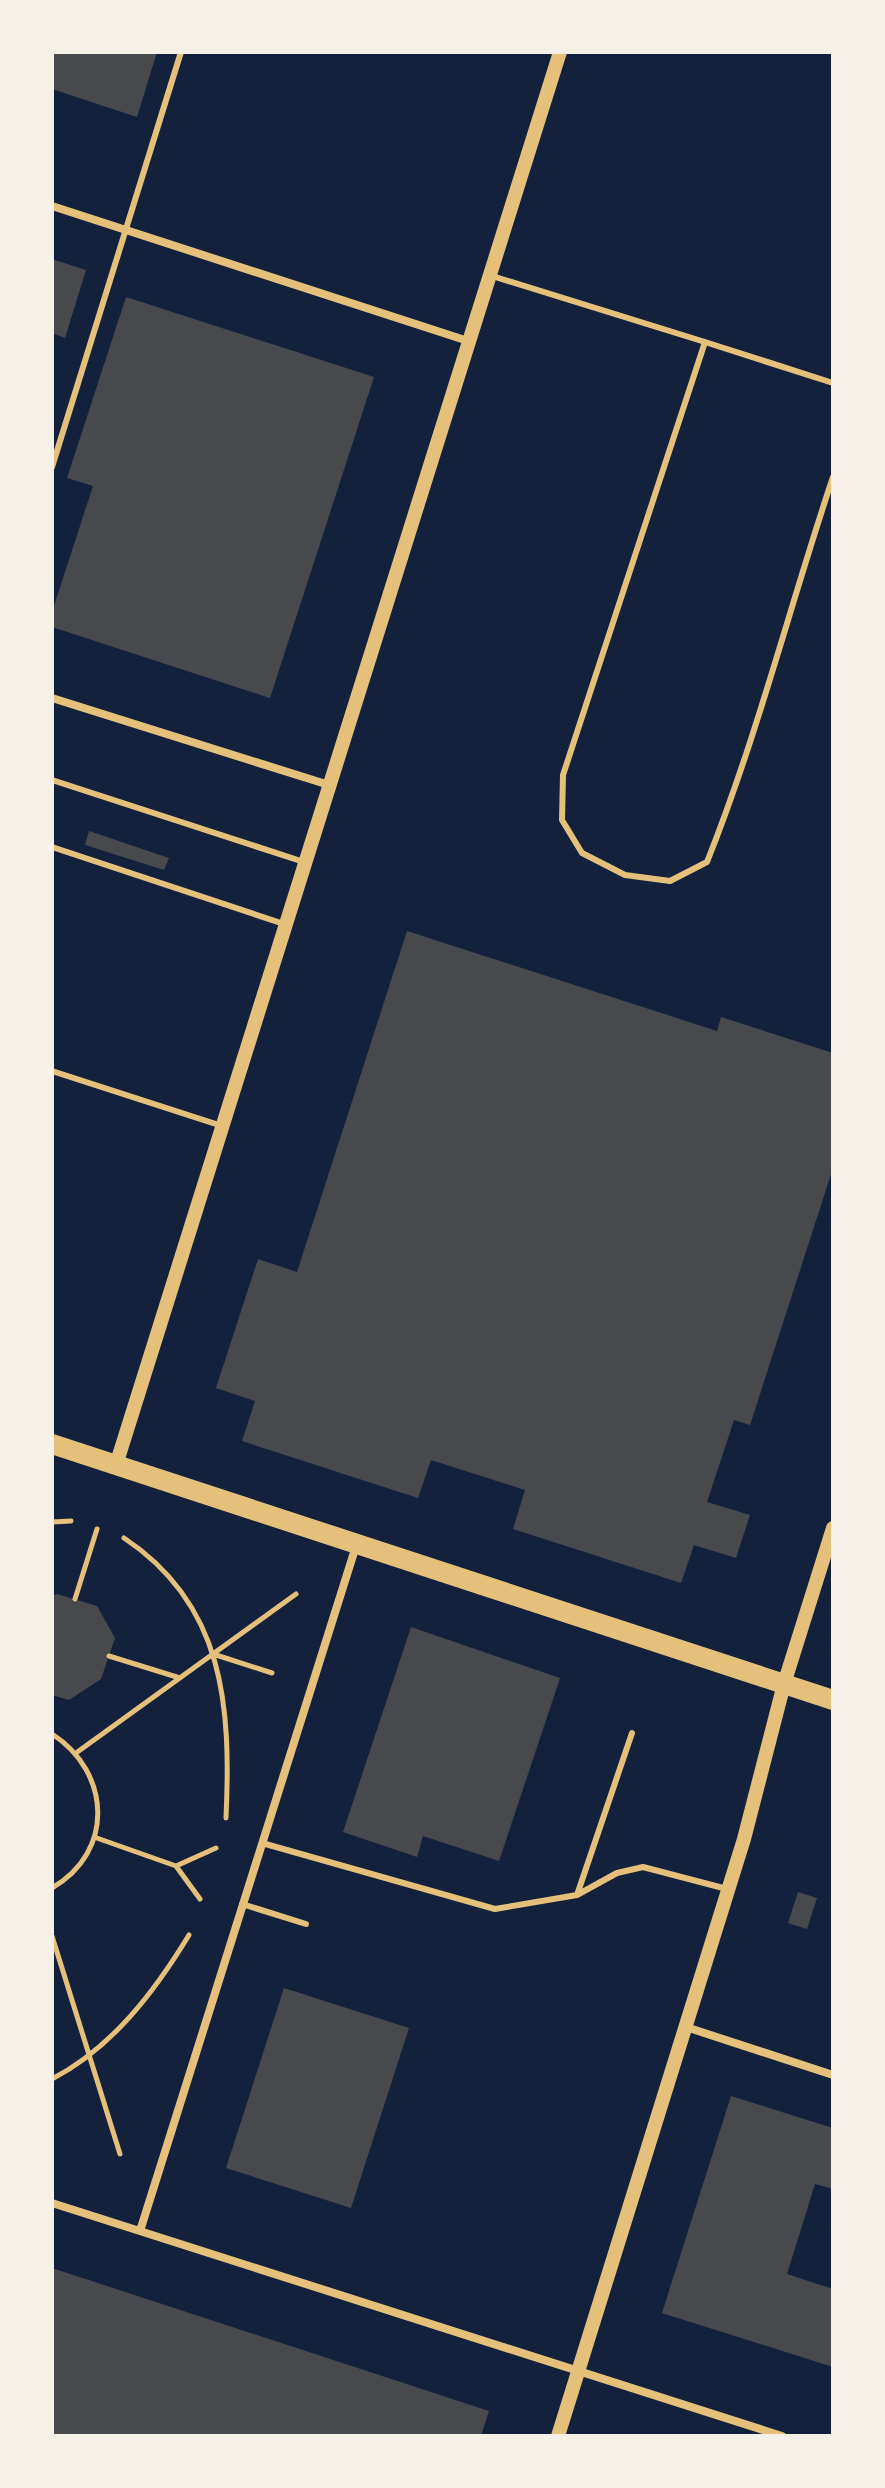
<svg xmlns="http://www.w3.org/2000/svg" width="885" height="2488" font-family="'Sofia Sans Condensed',sans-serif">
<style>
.building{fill:#48494c}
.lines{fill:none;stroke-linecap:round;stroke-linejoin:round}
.path{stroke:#e5c07b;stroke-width:5}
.service{stroke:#e5c07b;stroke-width:6}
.minor{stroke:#e5c07b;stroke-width:8}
.tertiary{stroke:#e5c07b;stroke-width:14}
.primary{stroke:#e5c07b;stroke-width:20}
</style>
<rect width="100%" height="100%" fill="#14213d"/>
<path class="building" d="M52 52H157L137 117 52 89Z
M52 259 86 270 65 338 52 333Z
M126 297 374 377 270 698 52 627V612L93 486 67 478Z
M89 831 169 858 164 870 85 845Z
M407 931 717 1031 721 1017 833 1053V1168L750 1425 734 1420 707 1502 750 1515 736 1558 694 1545 681 1583 513 1529 525 1490 431 1460 418 1498 242 1441 255 1401 216 1388 258 1259 297 1272Z
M57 1594 97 1606 115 1638 101 1679 69 1700 52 1695V1596Z
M411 1627 560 1678 499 1861 423 1836 417 1857 343 1832Z
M798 1892 817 1898 807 1929 788 1923Z
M284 1988 409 2028 351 2208 226 2168Z
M731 2096 833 2128V2189L815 2184 787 2274 833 2289V2367L662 2313Z
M52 2268 489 2411 481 2436H52Z"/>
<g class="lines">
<path class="path" d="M52 1522 71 1521
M124 1538C225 1605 231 1707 226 1818
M75 1599 97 1529
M213 1654 272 1673
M109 1656 180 1678
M52 1734C111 1772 115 1852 52 1888
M76 1753 296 1594
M94 1837 176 1866
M200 1899 176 1866 216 1848
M52 1936 120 2154
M52 2079C112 2048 155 1991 189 1935"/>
<path class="service" d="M492 276 705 342 563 775 562 820 582 853 625 875 670 881 707 862C757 737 790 605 833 477
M705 342 833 383
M52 467 181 52
M52 780 304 862
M52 847 284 924
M52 1071 222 1126
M262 1843 495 1909 577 1895 617 1873 643 1867 727 1889
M577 1895 632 1733
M242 1904 306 1924"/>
<path class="minor" d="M52 206 468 341
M52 698 329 785
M686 2027 833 2075
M52 2203 782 2436
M140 2231 356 1546"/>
<path class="tertiary" d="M116 1465 560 52
M558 2436 744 1839 784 1684 833 1528"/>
<path class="primary" d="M52 1444 833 1700"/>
</g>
<rect width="885" height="2488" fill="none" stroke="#f6f1e7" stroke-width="108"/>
</svg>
